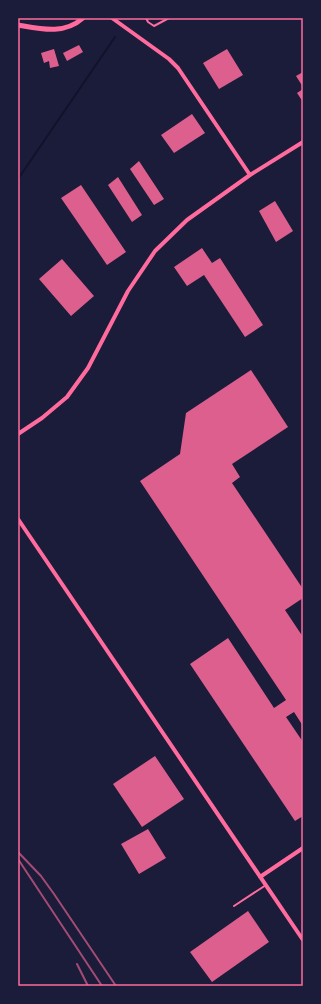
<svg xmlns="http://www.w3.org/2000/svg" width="321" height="1004" font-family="Commissioner,sans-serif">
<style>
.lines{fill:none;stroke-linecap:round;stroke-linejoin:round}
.stream{stroke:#12122b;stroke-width:2}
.building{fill:#dd5f8e}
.service{stroke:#ff6b9d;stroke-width:2}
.minor{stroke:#ff6b9d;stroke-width:4}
.tertiary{stroke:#ff6b9d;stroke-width:5}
.rail{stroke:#a44b75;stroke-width:2}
.neatline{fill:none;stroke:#ff6b9d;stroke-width:1.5}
</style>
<rect width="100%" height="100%" fill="#1b1b3a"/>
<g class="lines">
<path class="stream" d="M18 179 115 37"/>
</g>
<path class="building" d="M79 45 83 52 67 61 63 53Z
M54 49 59 66 50 68 49 61 44 63 41 53Z
M227 49 243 75 219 89 203 63Z
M303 72V87L296 76Z
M303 89V102L297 93Z
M192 114 205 133 174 153 161 135Z
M139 161 164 199 154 205 130 169Z
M118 177 142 215 132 222 108 185Z
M81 185 126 252 107 265 61 198Z
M275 201 293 231 276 242 259 211Z
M202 248 212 263 220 258 263 325 245 337 204 275 187 286 174 267Z
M62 259 94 296 71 316 39 279Z
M251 370 288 427 232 464 240 477 232 483 303 589V598L285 610 303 637V726L294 712 286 717 303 742V816L295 821 190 664 228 638 274 708 286 700 140 481 180 454 186 413Z
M155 756 184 799 142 827 113 784Z
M148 829 166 858 139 874 121 844Z
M248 911 269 942 212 982 190 952Z"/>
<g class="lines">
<path class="service" d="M146 18 148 22 154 26 169 18
M234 906 266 885"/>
<path class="minor" d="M112 18 169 59 178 68 250 175
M18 434 42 418 67 397 88 368 128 291 155 251 187 220 250 175 303 142
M18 519 303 940
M260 877 303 848"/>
<path class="tertiary" d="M18 25C41 29 64 35 83 18"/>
<path class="rail" d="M18 852 41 876 54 894 116 986
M18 859 102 986
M77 964 88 986"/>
</g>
<rect width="321" height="1004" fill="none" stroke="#1b1b3a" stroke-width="38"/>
<rect x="19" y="19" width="283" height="966" class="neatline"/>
</svg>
